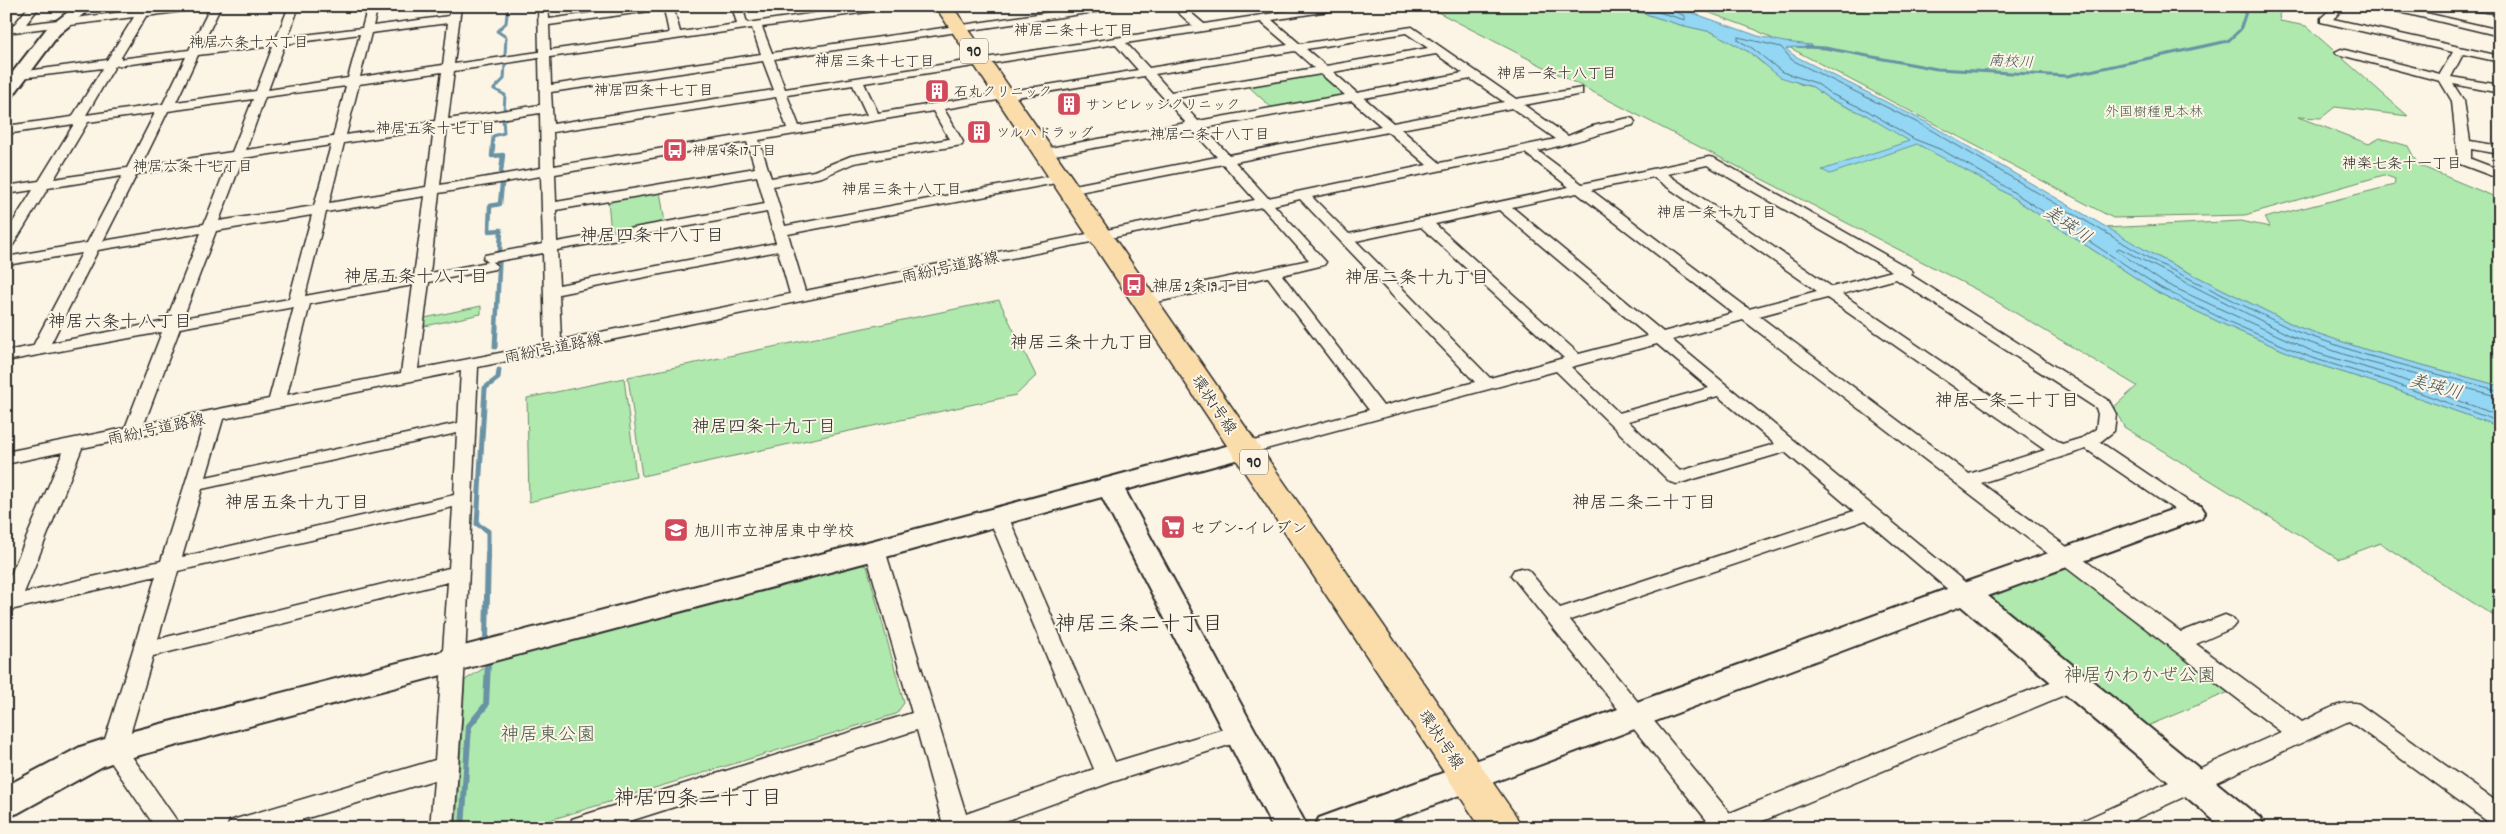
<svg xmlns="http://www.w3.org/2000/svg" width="2506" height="834" font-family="Dekko,'Klee One',sans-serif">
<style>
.green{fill:#afe9ad;stroke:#6d8a6c}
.water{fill:#93d7f5;stroke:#6992a4}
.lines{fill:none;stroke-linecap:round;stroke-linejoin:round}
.shore{stroke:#55707c;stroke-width:1}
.stream-far3{stroke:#6992a4;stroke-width:3}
.stream-far2{stroke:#6992a4;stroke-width:4.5}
.stream-far1{stroke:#6992a4;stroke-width:5}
.stream{stroke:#6992a4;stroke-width:6}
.street-casing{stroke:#2b2b2b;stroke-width:3}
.secondary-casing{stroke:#2b2b2b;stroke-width:4}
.primary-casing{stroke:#2b2b2b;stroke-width:3}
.street{fill:#fcf5e5;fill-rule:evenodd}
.secondary{fill:#fcf5e5;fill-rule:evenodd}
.primary{fill:#faddab;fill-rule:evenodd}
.labels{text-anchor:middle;stroke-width:4;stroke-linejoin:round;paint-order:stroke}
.far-poi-label{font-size:14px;fill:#2b2b2b;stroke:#fcf5e5;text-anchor:start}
.far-park-label{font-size:14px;fill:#4c5a4c;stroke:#fcf5e5}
.far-neighbourhood-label{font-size:15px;fill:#2b2b2b;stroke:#fcf5e5}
.shield{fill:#fcf5e5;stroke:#6a6863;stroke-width:1}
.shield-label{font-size:15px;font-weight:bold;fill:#2b2b2b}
.far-water-label{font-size:15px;font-style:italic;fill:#45565e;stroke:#fcf5e5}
.street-label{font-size:16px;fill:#2b2b2b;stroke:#fcf5e5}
.poi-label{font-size:16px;fill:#2b2b2b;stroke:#fcf5e5;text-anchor:start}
.water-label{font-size:18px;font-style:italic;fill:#45565e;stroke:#fcf5e5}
.neighbourhood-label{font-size:18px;fill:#2b2b2b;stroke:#fcf5e5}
.near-park-label{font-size:19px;fill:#4c5a4c;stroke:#fcf5e5}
.near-neighbourhood-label{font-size:21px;fill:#2b2b2b;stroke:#fcf5e5}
</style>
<rect width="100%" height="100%" fill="#fcf5e5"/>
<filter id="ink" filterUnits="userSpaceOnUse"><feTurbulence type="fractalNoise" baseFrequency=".02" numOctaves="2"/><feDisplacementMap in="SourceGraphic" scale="10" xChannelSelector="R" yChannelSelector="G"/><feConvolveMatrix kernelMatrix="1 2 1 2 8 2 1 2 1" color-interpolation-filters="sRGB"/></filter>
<g filter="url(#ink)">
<path class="green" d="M1426 6H1621L1680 25 1712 32 1749 52 1762 63 1800 84 1813 87 1829 99 1866 115 1995 186 2159 293 2225 325 2310 362 2386 386 2500 427V620L2380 543 2338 559 2124 427 2114 407 2137 386 1979 291Z
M1691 6H2212L2245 13 2236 6H2286L2279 15 2280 21 2306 26 2408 116 2335 107 2321 118 2298 117 2369 144 2380 138 2408 146 2418 165 2500 199V386L2367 350 2298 327 2154 255 2105 228 2241 221 2270 227 2264 218 2394 185 2395 179 2384 175 2245 215 2113 218 1756 30Z
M1324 71 1355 97 1275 111 1246 84Z
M660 191 665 223 611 233 608 200Z
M999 300 1036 376 1016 395 642 476 628 377Z
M481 306V314L420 327V319Z
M624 378 636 477 529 502 527 398Z
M2067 558 2241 687 2133 732 1965 593Z
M857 563 867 566 904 703 896 714 524 828H456L465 680 497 660Z"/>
<path class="water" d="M1621 6H1673L1758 36 1784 42 1812 45 1809 48 1793 47 1786 49 1795 56 1926 122 2154 255 2298 327 2367 350 2500 386V427L2386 386 2310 362 2225 325 2159 293 1995 186 1917 144 1830 174 1822 170 1909 141 1866 115 1829 99 1813 87 1780 77 1749 52 1712 32 1680 25Z"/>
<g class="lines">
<path class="shore" d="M1638 6 1685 20V16L1676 12 1674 6
M2500 391 2366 355 2295 331 2152 260 1924 126 1792 60 1781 47 1738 37V40L1752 48 1782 72 1816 83 1831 94 1868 111 1914 139 1942 150 1998 182 2161 288 2227 321 2312 358 2388 381 2500 422
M2500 397 2364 361 2293 337 2119 248 2116 250 2164 283 2314 352 2390 375 2500 416"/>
<path class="stream-far3" d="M1806 47 1825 48 1937 69 2067 76 2228 41 2240 30 2248 6
M505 55 506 37 497 31 506 23 508 6
M504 111 505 95 494 89 504 79 505 64
M492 147 493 136 504 133 503 118"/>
<path class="stream-far2" d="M493 146 492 156 503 155 501 172
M496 329 501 230 489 231 490 206 500 204 502 184"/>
<path class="stream-far1" d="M495 347 496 327
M488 554V531L477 524 485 388 498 378 499 370"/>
<path class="stream" d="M486 639 488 553
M462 828 469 726 486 705 488 662"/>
<defs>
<path id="street" d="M29 6H40L26 24 172 6H204L199 9 146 16 120 59 189 50 211 6H221L201 48 276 39 289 6H299L288 37 362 28 368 6H378L373 26 449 16 451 6H461L454 64 539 52 538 6H548L549 19 641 6H673L680 32 737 24 732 6H742L747 23 864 6H893L888 9 762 27 772 53 1092 6H1120L1115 9 774 59 785 89 1193 26 1171 6H1183L1204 24 1319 6H1346L1341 9 1272 20 1300 44 1412 27 1516 99 1582 88V94L1524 105 1568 136 1593 126 1629 118 1633 119 1635 122 1633 125C1601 133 1570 144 1538 151L1582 184 1709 157 1714 158 1910 269 1913 272 1911 275 2109 401 2116 414 2114 431 2100 442 2198 508 2201 512 2198 516 2191 518 2184 516 2086 449 1981 483 2181 632 2225 615 2232 618 2236 623 2232 628 2196 644 2302 722C2318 715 2342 698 2359 704L2500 804V827L2491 824 2349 721 2116 828H2079L2082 821 2281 732 1743 320 1672 340 1972 588 1975 593 1972 598 1965 600 1958 598 1866 520 1570 620 1730 813 2065 676 2073 674 2081 676 2084 682 2081 688 1746 828H1713L1511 575 1514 570 1521 568 1528 570 1560 608 1854 511 1785 452 1677 484 1670 482 1556 371 1251 453H1239L1236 449 1239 445 1369 410 1268 277 1144 305 1136 300 1144 295 1309 260 1262 207 478 367 465 660 454 828H430L434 780 274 828H227L230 821 239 818 435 760 448 582 153 656 126 748 182 828H156L102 749 156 576 6 611V586L63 452 6 464V452L125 428 162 332 6 361V351L33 346 82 253 6 265V257L87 243 122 176 48 188 13 245 6 249V233L33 190 6 194V186L39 181 74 124 6 134V126L72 117 103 68 20 78 14 75 20 72 107 60 134 17 6 33V27L13 26ZM664 9 669 33 550 50 549 25ZM1261 22 1288 45 1149 68 1126 43ZM448 23 443 65 360 77 371 33ZM752 28 761 54 551 85 550 57ZM1406 33 1428 48 1326 66 1306 49ZM360 34 348 78 268 90 285 44ZM1115 44 1138 70 878 113 864 83ZM273 46 256 91 176 102 198 55ZM1295 51 1314 68 1171 92 1155 74ZM1436 54 1463 73 1357 93 1333 72ZM186 57 163 104 86 115 115 66ZM539 58 540 105 448 119 454 71ZM763 61 774 90 553 124 551 92ZM442 72 435 121 346 135 359 84ZM1321 74 1345 95 1198 121 1177 98ZM1144 76 1186 123 1044 149 1038 153 1039 156 1044 157 1192 130 1217 157 1069 186 1064 187 1062 190 1064 193 1069 194 1223 164 1255 200 805 291 788 234 1061 182 1068 178 1061 174 785 226 773 186 822 177 854 163 962 145 963 142 944 109ZM1471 79 1504 102 1393 123 1364 98ZM853 85 867 115 799 126 787 95ZM346 86 333 137 246 150 265 97ZM776 97 787 128 554 166 553 132ZM253 99 232 152 141 166 168 111ZM1352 101 1381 126 1229 155 1204 128ZM1512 108 1556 139 1440 163 1401 129ZM933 111 949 139 851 156 814 171 771 178 759 140ZM155 113 127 168 54 179 88 122ZM540 113 541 168 440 185 447 127ZM434 129 426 187 329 203 344 143ZM1388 132 1427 165 1268 198 1235 162ZM747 142 755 168 556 202 555 174ZM331 145 314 206 219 221 243 158ZM1525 153 1569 187 1349 234 1312 197ZM229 160 204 224 103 241 137 174ZM1707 165 1892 271 1832 287 1667 174ZM541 176 543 244 485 255 483 258 488 262 430 273 439 193ZM757 176 765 204 557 242 556 210ZM1653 177 1817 291 1749 309 1591 190ZM1577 193 1733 313 1663 332 1512 207ZM425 196 414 276 305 296 326 212ZM1300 199 1475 382 1383 406 1282 275 1324 265 1326 262 1274 205ZM1499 210 1648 336 1579 354 1435 224ZM767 212 776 243 559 285 557 250ZM312 215 289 299 183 318 216 231ZM1421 227 1564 358 1490 378 1356 241ZM201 233 166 321 51 343 98 250ZM778 251 790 294 561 340 559 294ZM543 253 545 344 418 369 429 282 495 269 497 266 492 262ZM1896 279 2096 408 2098 414 2096 429 2082 438 2062 444 1842 294ZM413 285 401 373 287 395 310 304ZM1827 298 2045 450 1969 474 1759 316ZM294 307 269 399 144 424 180 328ZM1657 344 1709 388 1619 413 1571 367ZM461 371 458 423 206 477 223 419ZM1718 396 1775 444 1680 471 1628 421ZM204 423 161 561 24 593 82 448ZM457 433 454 495 182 557 202 489ZM453 507 449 568 158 639 178 571Z
M2334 6H2346L2333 19 2500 56V62L2463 54 2451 77 2500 85V93L2453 84 2464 101 2470 141 2500 146V154L2471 149V159L2500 170V179L2460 164 2458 161 2452 101 2440 81 2337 54 2335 52 2341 49 2440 74 2453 52 2321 22V18Z
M2375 6H2395L2500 30V36Z
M2461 6 2500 8V14L2466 9Z
M998 510 1005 512 1008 516 1115 762 1240 724 1248 727 1251 733 1248 739 1112 782 986 828H944L917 730 608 828H569L572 819 581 816 912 713 865 550 868 545 875 543 882 545 885 550 966 814 1094 769 988 516 991 512Z"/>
<path id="secondary" d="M76 6H93L59 34 12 97 6 98V81L47 28Z
M1245 441 1254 443 1258 449 1254 455 1125 490 1308 828H1273L1102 497 875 560 114 762 103 766 18 813 6 817V786L80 747 114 736 875 540Z
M2191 503 2201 506 2205 512 2201 518 1988 596 2260 818 2265 828H2223L1961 606 1372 828H1314L1319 818 1955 586Z"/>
<path id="primary" d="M935 6H952L989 58 1516 816 1521 828H1481Z"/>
</defs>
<use href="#street" class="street-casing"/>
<use href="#secondary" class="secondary-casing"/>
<use href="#primary" class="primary-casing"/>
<use href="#street" class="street"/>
<use href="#secondary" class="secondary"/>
<use href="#primary" class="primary"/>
</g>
</g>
<defs>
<symbol id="building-square" viewBox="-11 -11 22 22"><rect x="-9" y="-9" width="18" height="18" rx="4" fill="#d1495b" stroke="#fcf5e5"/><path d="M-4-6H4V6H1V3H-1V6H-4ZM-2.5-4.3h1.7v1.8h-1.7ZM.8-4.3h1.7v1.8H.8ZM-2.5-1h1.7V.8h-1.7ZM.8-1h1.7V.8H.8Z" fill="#fff"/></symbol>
<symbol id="bus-square" viewBox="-11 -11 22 22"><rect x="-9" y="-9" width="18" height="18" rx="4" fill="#d1495b" stroke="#fcf5e5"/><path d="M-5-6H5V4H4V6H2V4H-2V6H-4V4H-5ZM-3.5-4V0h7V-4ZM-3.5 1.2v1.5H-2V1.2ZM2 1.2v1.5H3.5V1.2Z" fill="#fff"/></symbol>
<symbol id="supermarket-square" viewBox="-11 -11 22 22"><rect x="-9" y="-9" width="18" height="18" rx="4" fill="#d1495b" stroke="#fcf5e5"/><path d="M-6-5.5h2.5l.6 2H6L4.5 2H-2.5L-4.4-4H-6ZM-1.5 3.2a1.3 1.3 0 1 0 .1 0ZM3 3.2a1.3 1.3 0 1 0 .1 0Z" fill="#fff"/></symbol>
<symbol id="school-square" viewBox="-11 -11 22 22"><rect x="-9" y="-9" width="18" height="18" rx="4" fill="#d1495b" stroke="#fcf5e5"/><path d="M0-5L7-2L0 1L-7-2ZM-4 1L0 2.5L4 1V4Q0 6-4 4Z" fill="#fff"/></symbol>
</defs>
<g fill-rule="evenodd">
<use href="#building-square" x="923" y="77" width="28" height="28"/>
<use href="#building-square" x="1055" y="90" width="28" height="28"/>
<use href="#building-square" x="965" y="118" width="28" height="28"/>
<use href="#bus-square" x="661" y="136" width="28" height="28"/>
<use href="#bus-square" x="1120" y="271" width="28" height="28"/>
<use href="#supermarket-square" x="1159" y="513" width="28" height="28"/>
<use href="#school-square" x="662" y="516" width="28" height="28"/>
</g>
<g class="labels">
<g class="far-poi-label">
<text x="954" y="96">石丸クリニック</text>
<text x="1086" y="109">サンビレッジクリニック</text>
<text x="996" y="137">ツルハドラッグ</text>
<text x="692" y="155">神居4条17丁目</text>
</g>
<g class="far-park-label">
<text x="2154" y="116">外国樹種見本林</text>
</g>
<g class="far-neighbourhood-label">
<text x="1074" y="35">神居二条十七丁目</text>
<text x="249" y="47">神居六条十六丁目</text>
<text x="875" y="66">神居三条十七丁目</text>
<text x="1557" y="78">神居一条十八丁目</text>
<text x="654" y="95">神居四条十七丁目</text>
<text x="436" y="133">神居五条十七丁目</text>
<text x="1210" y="139">神居二条十八丁目</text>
<text x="2402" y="168">神楽七条十一丁目</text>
<text x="193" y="171">神居六条十七丁目</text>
<text x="902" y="194">神居三条十八丁目</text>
<text x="1717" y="217">神居一条十九丁目</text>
</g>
<g class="shield">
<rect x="960" y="38.5" width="28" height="25" rx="4"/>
<rect x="1240" y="449.5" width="28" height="25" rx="4"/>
</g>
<g class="shield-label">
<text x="974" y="56">90</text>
<text x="1254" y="467">90</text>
</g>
<g class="far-water-label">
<text transform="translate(2011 61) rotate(3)" y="5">南校川</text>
</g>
<g class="street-label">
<text transform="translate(950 266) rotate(-12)" y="6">雨紛1号道路線</text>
<text transform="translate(553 347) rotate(-11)" y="6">雨紛1号道路線</text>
<text transform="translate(1215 404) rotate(56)" y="6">環状1号線</text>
<text transform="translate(156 428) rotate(-12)" y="6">雨紛1号道路線</text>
<text transform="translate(1442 739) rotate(56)" y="6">環状1号線</text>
</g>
<g class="poi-label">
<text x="1152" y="291">神居2条19丁目</text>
<text x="1190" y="533">セブン-イレブン</text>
<text x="694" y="536">旭川市立神居東中学校</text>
</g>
<g class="water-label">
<text transform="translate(2068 224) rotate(34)" y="6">美瑛川</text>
<text transform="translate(2436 386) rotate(15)" y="6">美瑛川</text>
</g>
<g class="neighbourhood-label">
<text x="652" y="241">神居四条十八丁目</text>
<text x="416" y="282">神居五条十八丁目</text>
<text x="1417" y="283">神居二条十九丁目</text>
<text x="120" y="327">神居六条十八丁目</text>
<text x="1082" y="348">神居三条十九丁目</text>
<text x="2007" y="406">神居一条二十丁目</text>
<text x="764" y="432">神居四条十九丁目</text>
<text x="297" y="508">神居五条十九丁目</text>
<text x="1644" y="508">神居二条二十丁目</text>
</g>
<g class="near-park-label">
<text x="2140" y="681">神居かわかぜ公園</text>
<text x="548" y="740">神居東公園</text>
</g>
<g class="near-neighbourhood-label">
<text x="1139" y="630">神居三条二十丁目</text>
<text x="698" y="804">神居四条二十丁目</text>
</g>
</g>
<rect width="2506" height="834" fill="none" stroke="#fcf5e5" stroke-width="25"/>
<rect x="12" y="12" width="2481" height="809" fill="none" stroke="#2b2b2b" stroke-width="2" filter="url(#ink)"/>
</svg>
